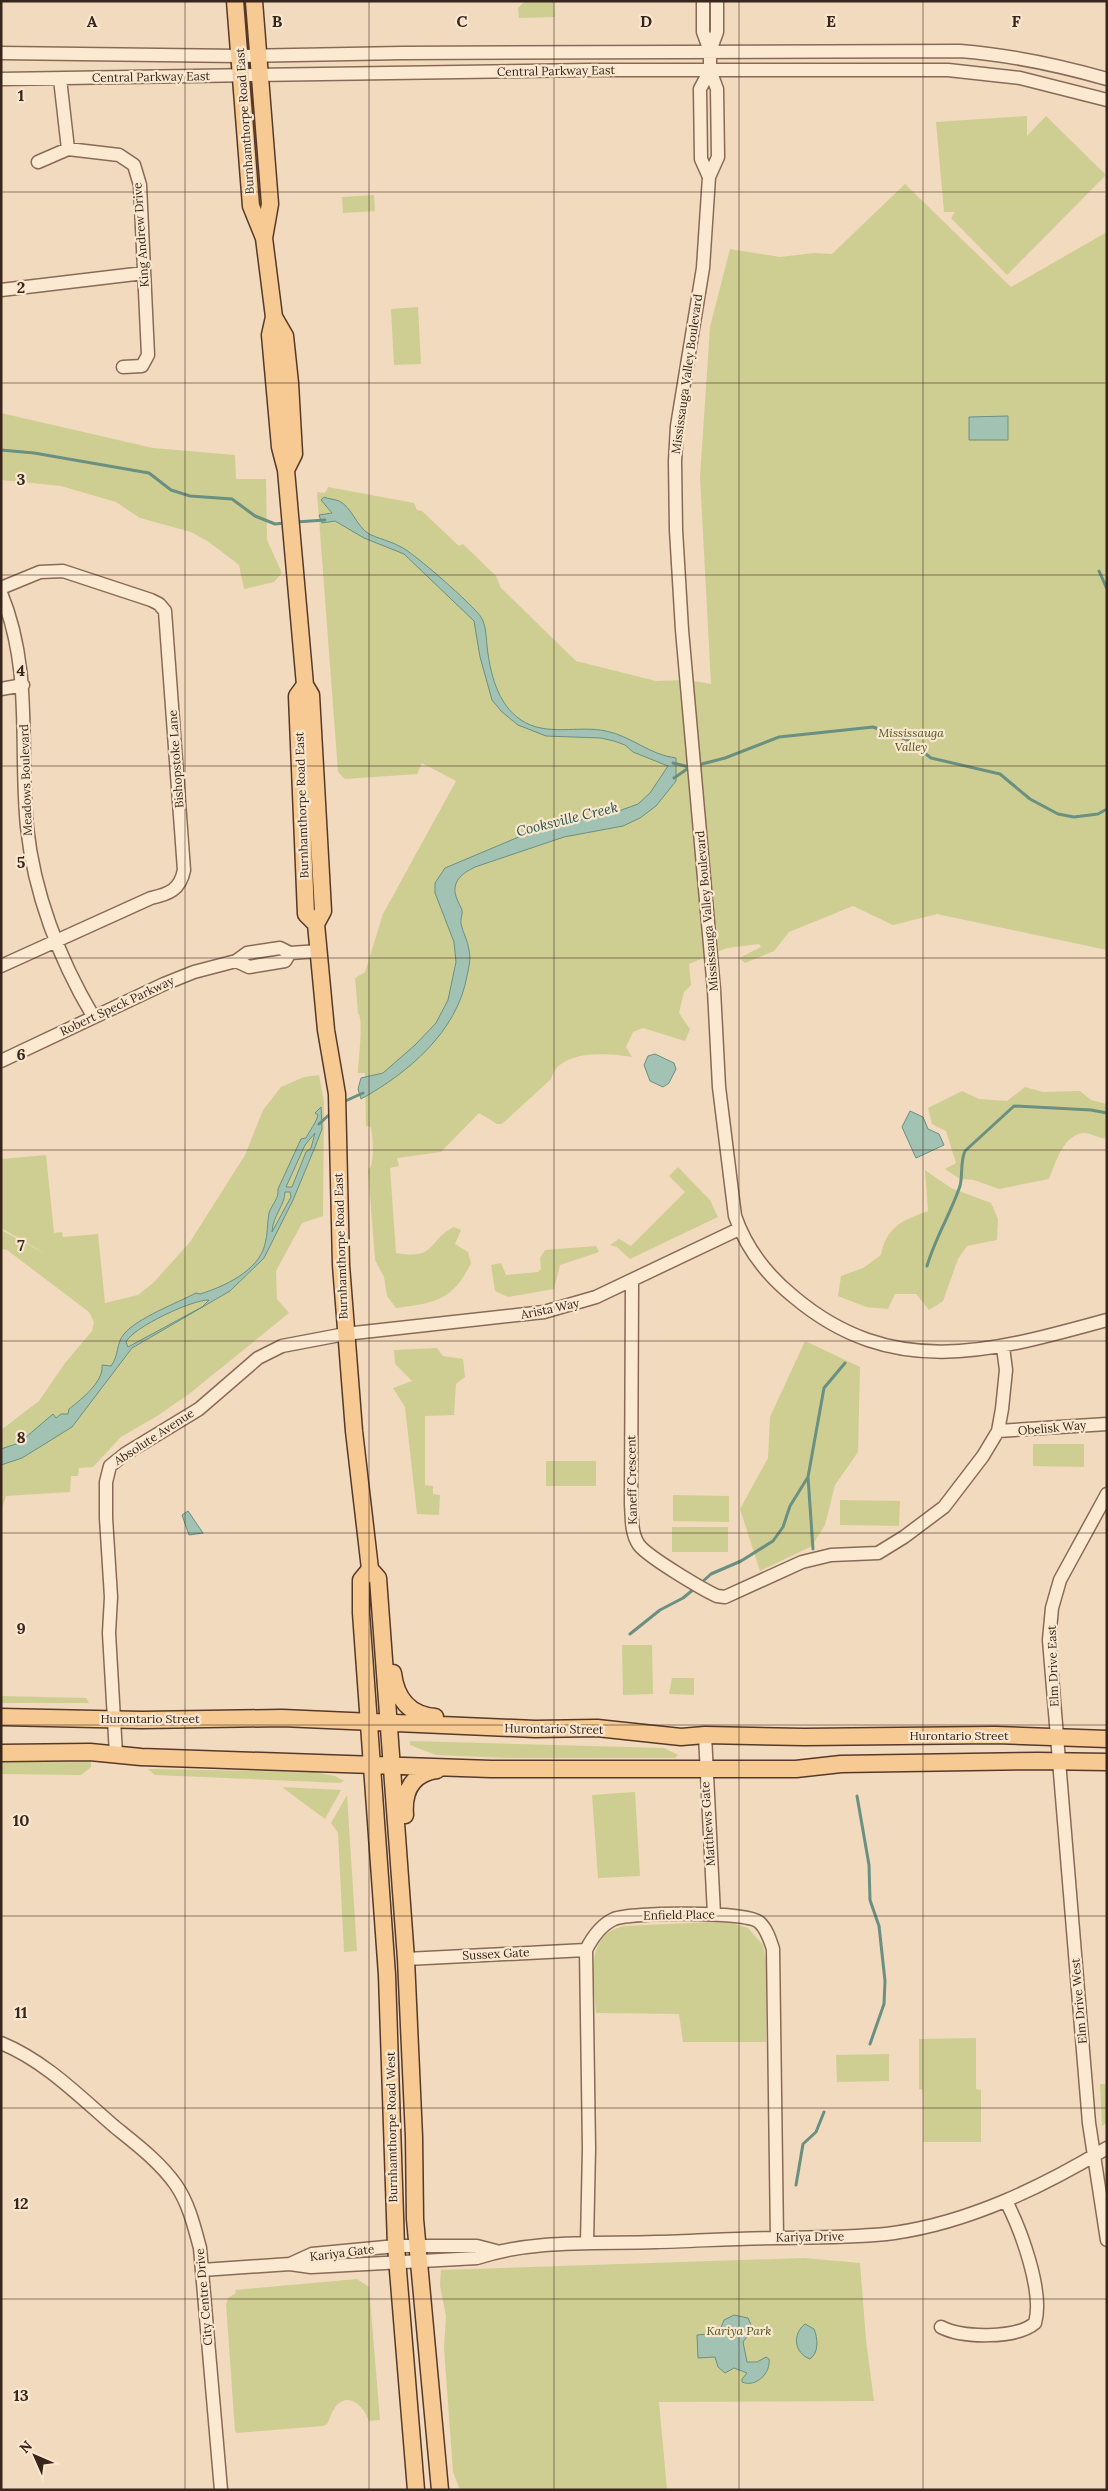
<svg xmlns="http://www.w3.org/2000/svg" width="1108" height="2491" font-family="Lora,serif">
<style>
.green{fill:#cfce92}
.water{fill:#a2c2b4;stroke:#699081;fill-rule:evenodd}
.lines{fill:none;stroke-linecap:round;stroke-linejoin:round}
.stream{stroke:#699081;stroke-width:3}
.minor-casing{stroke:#8a6a56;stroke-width:15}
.major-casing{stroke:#57392a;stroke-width:19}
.minor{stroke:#fbe9d2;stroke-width:12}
.major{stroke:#f7ca93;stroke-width:16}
.grid{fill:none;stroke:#38251b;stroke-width:1;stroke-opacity:0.55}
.labels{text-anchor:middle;stroke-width:4.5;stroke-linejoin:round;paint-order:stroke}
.street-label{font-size:12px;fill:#38251b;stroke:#f8e6ce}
.park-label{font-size:12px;font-style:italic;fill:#505620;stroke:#f8e6ce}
.water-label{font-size:14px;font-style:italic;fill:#295950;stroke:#f8e6ce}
.grid-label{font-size:16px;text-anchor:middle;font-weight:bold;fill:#38251b;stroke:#f8e6ce;stroke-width:4.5;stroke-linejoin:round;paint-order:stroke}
</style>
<rect width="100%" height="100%" fill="#f1dabe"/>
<path class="green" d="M525 1H554L555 17 519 18 518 8Z
M1027 116V136L1046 116 1106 175 1007 275 951 218 955 212H944L936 122Z
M905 184 1011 287 1107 232V950L937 914 893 925 853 906 789 932 774 951 745 963 739 958 761 947 759 944 727 948 689 964 691 985 684 992 679 1013 690 1029 685 1041 643 1028 633 1032 626 1047 632 1057C607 1053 559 1049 551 1079L502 1124H497L479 1113 441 1152 397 1158 399 1166 390 1168 396 1253C438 1260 426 1241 454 1227L461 1230 455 1244 468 1252 471 1263C453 1301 434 1303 396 1308L387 1296 384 1277 375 1260 368 1169 371 1167C374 1154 373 1140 371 1127L366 1126 365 1073H358C358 1061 364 1019 358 1013L355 978 365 972 383 914 456 781 422 763 417 774 345 779 338 772 317 492 325 493 328 487 414 503 417 510 422 511 459 546 463 544 496 576 501 588 576 661 656 681 688 680 711 684 700 477 710 327 730 249 780 257 814 253 832 254Z
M374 195 375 211 343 213 342 197Z
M418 307 421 364 394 365 391 309Z
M1 413 153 448 235 455 236 479H266L267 540 282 573 274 582 244 589 239 565 209 542 191 532 140 518 116 502 61 486 1 480Z
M319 1075 324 1102 323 1216 302 1223 276 1271 277 1299 289 1313 189 1394 157 1416 121 1437 93 1467 79 1468 78 1476H71L70 1492 6 1496 1 1511V1430L39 1401 65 1363 92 1331 94 1322 89 1312 7 1250 1 1249V1230L46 1254 1 1228V1159L46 1155 54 1233 62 1232 63 1237 98 1234 105 1303 138 1295 154 1282 190 1242 245 1155 263 1110 281 1087 304 1077Z
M1025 1087 1043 1092 1080 1091 1091 1100 1107 1104V1139C1099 1138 1090 1133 1084 1133 1063 1134 1055 1165 1049 1179L999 1189 974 1180 960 1179 945 1169 956 1163 946 1131 932 1124 928 1108 962 1091 979 1099 1007 1101Z
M678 1167 710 1200 718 1217 630 1259 617 1247 610 1245 619 1239 631 1246 685 1192 669 1176Z
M925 1170 951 1188 991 1203 998 1219 997 1240 967 1246 958 1259 943 1301 929 1310 916 1294H895L888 1309 866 1307 838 1296 841 1276 863 1268 881 1255C886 1227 903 1220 928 1211Z
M596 1246 599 1252 560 1265 554 1289 508 1297 495 1291 491 1265 501 1263 506 1275 538 1272 541 1269 540 1258 545 1250Z
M805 1341 860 1367 858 1452 835 1485 825 1525 812 1546 760 1571 740 1509 768 1458 770 1417Z
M437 1348 443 1356 463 1359 465 1377 456 1384 454 1415 425 1416V1485L433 1486V1494L440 1495 439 1515 417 1514 405 1407 393 1388 412 1381 395 1364 394 1350Z
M1033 1444H1084V1467L1033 1466Z
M546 1461H596V1486H546Z
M673 1495 729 1496V1522L673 1521Z
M840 1500 900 1501 899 1526 840 1525Z
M672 1527H728V1552H672Z
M622 1645H652L653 1694 623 1695Z
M672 1678H694V1695L669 1694Z
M1 1696 86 1698 89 1703H1Z
M410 1741 664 1748 678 1755 675 1758H507L436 1755 410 1745Z
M1 1761H91V1767L81 1775 1 1774Z
M148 1769 315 1772 335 1776 344 1781 340 1783 155 1775Z
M282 1787 341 1790 325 1819Z
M635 1792 640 1876 598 1878 592 1795Z
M347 1795 357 1951 344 1952 338 1833 331 1823Z
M713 1922 731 1923 748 1928 763 1945 766 1961V2042H683L679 2014 596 2013C594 1983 583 1933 625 1926Z
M976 2038V2089L981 2090V2142H923V2090L919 2089V2039Z
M889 2054V2081L837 2082 836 2055Z
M1100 2084H1107V2123L1102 2126Z
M804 2258 860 2263 866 2340 874 2401 659 2402 667 2490H460L453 2472 444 2348 446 2316 440 2286 441 2270Z
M357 2279 369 2287 380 2420 369 2421C364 2406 347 2389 334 2409 331 2413 330 2419 327 2424L323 2426 237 2433 235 2431 226 2304 228 2298 236 2293 235 2290Z"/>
<path class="water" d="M1008 416V440H969V417Z
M324 497C328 499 334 499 339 501 352 507 356 526 369 534 379 539 391 541 401 547 414 553 473 605 481 617 486 625 486 636 487 646 490 672 497 704 521 720 546 737 579 725 606 731 631 736 650 755 676 758V781L656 806 640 818 623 826 564 837 475 867C467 871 456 877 455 888 454 895 459 903 462 910 463 914 460 919 461 924 463 933 468 941 469 950 471 959 469 967 467 976 457 1032 408 1073 361 1099L358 1089 361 1078 383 1073 415 1045 436 1023 448 1000 456 962 454 942 435 893V883L445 868 533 831 616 812 638 804 650 793 668 766 633 752 625 745 614 741 601 738 546 736 518 725 502 712 492 700 480 657 474 621 404 554 364 538 335 521 322 523 319 515 332 513 321 500Z
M655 1054 674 1063 676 1069 669 1083 663 1087 650 1081 644 1065 648 1056Z
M321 1107 322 1129 315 1147 293 1200 264 1258 230 1291 132 1348 72 1427 22 1458 1 1465V1449L19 1443 53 1414 56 1418 61 1414H68L69 1409C83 1398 104 1381 102 1365L111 1366C119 1356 116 1343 124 1334 137 1318 177 1303 196 1293L200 1294C223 1287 259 1271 265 1244 268 1234 267 1223 269 1213 272 1204 279 1199 278 1189L301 1139 306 1138C310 1130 316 1123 318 1115L315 1113ZM315 1133 311 1148 306 1152 292 1187H286L305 1145ZM285 1192H290L291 1197 272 1232C273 1215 285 1205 285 1192ZM209 1300 202 1307 128 1347 126 1342C133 1327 194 1299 209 1300Z
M910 1111 923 1117 928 1129 939 1134 944 1145 916 1158 902 1127Z
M188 1511 203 1533 189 1535 182 1515Z
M734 2315 748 2318 753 2329 743 2342 747 2362H757L766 2357 769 2359C771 2373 756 2388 742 2382V2379L747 2373 734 2368 725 2373 718 2367 715 2357 698 2358 697 2335 719 2333 724 2320Z
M805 2324 814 2329C818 2338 819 2353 810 2359 794 2353 792 2334 805 2324Z"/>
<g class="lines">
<path class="stream" d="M1 450 34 453 149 473 171 490 190 496 232 499 255 516 275 524 285 523
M296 522 325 520
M1099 571 1107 589
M673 763 689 767
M698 765 725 758 779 737 873 727 908 740 931 758 1000 774 1030 799 1058 814 1074 817 1098 814 1107 809
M674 778 690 767
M343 1102 363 1093
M319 1124 331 1113
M927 1266C935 1238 951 1213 960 1186 963 1174 960 1162 965 1151L1014 1106 1091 1110 1107 1113
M808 1477 813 1549
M701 1583 711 1574 741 1561 773 1541 783 1527 790 1506 808 1477 824 1388 845 1363
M630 1634 660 1610 683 1598 694 1589
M857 1796 869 1865 870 1900 879 1926 885 1981 884 2004 870 2044
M796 2185 803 2144 816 2132 824 2112"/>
<defs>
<path id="minor" d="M703 1V32L710 51V70L717 89 718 157 709 177 703 268 677 426 675 461 676 530 682 630 714 990 719 1087 735 1216C746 1248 768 1276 794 1297 894 1381 994 1351 1107 1320
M710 51 717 32V1
M1 53 239 56 402 53 960 51C1011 55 1058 65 1107 79
M1 79 588 70H948L1020 78 1107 100
M60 79 68 149
M38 162 68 149 119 155 134 165 140 185 148 355 142 366 123 367
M709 177 701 159 700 89 710 70
M1 290 144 273
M1 588 40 572 63 571 151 600 159 604 165 611 184 870C180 890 169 894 151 898L1 966
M1 593C33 670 19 746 27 827 34 893 59 959 93 1016
M1 689 23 685
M236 961 249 967 285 961 290 953
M1 1061 164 984 194 972 236 961 247 953 280 948 290 953 319 951
M632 1282 631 1504C632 1518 631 1534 639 1545 648 1557 702 1589 717 1596L725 1597 802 1562 831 1555 878 1553 904 1537 944 1507 983 1456 998 1431 1002 1409 1006 1370 1003 1347
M998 1431 1107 1424
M1107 1494 1060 1580 1052 1608 1049 1640 1089 2123 1107 2240
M705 1735 714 1914
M116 1754 109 1633 111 1597 106 1518V1482L110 1466 125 1454 199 1409 258 1358 282 1346 345 1334 544 1312 596 1297 739 1229
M406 1959 586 1950
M1 2043C45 2061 79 2096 115 2127 136 2144 160 2162 176 2185 189 2204 194 2226 200 2248L221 2490
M587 2243 589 2148 586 1950C592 1938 601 1925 614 1919 631 1912 745 1911 759 1922 767 1929 770 1940 773 1949L777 2238
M290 2264 312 2254 396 2246H477L496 2251
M202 2270 290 2264 311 2267 477 2258C533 2239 597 2244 656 2242 697 2241 737 2238 777 2238 816 2237 855 2238 894 2233 970 2222 1042 2187 1107 2148
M941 2327C962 2338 1016 2339 1035 2323 1044 2292 1021 2230 1006 2201"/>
<path id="major" d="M235 1 251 206 264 238 274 317 270 335 280 447 286 470 305 685 311 695 323 911 316 924 326 1030 337 1094 341 1265 354 1431 370 1569 378 1578 406 1959 414 2137 415 2219 440 2490
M254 1 270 204 264 238
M274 317 285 336 290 383 294 454 286 470
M305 685 297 696 306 914 316 924
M370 1569 361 1580V1613L387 1975 396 2246 416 2490
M393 1673C396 1699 410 1715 435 1717
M1 1717 142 1720 282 1718 535 1729 597 1728 681 1737 705 1735 804 1737 995 1735 1107 1739
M1 1753 90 1752 141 1757 491 1769H796L841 1764 1038 1761 1107 1762
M405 1815C403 1791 413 1773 437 1770"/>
</defs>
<use href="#minor" class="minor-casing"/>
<use href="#major" class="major-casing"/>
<use href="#minor" class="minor"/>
<use href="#major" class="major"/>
</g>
<path class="grid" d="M185 1V2490M369 1V2490M554 1V2490M739 1V2490M923 1V2490M1 192H1107M1 383H1107M1 575H1107M1 766H1107M1 958H1107M1 1150H1107M1 1341H1107M1 1533H1107M1 1725H1107M1 1916H1107M1 2108H1107M1 2299H1107"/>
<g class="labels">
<g class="street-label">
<text transform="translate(556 71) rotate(-1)" y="4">Central Parkway East</text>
<text transform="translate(151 77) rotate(-1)" y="4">Central Parkway East</text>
<text transform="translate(245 121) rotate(-94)" y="4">Burnhamthorpe Road East</text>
<text transform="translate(141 235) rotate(-94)" y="4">King Andrew Drive</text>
<text transform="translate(687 374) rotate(-82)" y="4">Mississauga Valley Boulevard</text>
<text transform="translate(176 759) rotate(-94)" y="4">Bishopstoke Lane</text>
<text transform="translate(26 780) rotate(-92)" y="4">Meadows Boulevard</text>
<text transform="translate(302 805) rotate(-92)" y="4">Burnhamthorpe Road East</text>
<text transform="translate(707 911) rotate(-95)" y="4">Mississauga Valley Boulevard</text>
<text transform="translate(117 1006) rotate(-25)" y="4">Robert Speck Parkway</text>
<text transform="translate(341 1246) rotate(-92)" y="4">Burnhamthorpe Road East</text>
<text transform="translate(550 1309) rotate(-12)" y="4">Arista Way</text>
<text transform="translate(1052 1428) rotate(-5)" y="4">Obelisk Way</text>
<text transform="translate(154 1437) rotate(-33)" y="4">Absolute Avenue</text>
<text transform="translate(632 1480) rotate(-91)" y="4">Kaneff Crescent</text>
<text transform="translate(1053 1666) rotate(-92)" y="4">Elm Drive East</text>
<text x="150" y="1723">Hurontario Street</text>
<text transform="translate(554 1729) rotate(1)" y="4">Hurontario Street</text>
<text x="959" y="1740">Hurontario Street</text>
<text transform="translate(708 1824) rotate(-94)" y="4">Matthews Gate</text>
<text transform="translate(679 1915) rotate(-1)" y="4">Enfield Place</text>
<text transform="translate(496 1954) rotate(-3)" y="4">Sussex Gate</text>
<text transform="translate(1079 2001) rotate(-95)" y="4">Elm Drive West</text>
<text transform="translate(392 2127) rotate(-91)" y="4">Burnhamthorpe Road West</text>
<text transform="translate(810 2237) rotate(-1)" y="4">Kariya Drive</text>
<text transform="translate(342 2253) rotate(-7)" y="4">Kariya Gate</text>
<text transform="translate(204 2297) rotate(-95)" y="4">City Centre Drive</text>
</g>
<g class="park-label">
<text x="911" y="737">Mississauga<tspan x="911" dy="14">Valley</tspan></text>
<text x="739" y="2335">Kariya Park</text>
</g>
<g class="water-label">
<text transform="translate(567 819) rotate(-14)" y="5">Cooksville Creek</text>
</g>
</g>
<g class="grid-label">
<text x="92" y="27">A</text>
<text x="277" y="27">B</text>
<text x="462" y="27">C</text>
<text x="646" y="27">D</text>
<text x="831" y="27">E</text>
<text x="1016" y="27">F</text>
<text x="21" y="101">1</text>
<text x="21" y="293">2</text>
<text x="21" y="485">3</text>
<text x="21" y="676">4</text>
<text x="21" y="868">5</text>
<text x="21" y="1060">6</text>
<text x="21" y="1251">7</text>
<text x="21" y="1443">8</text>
<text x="21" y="1634">9</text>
<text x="21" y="1826">10</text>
<text x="21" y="2018">11</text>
<text x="21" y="2209">12</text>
<text x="21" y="2401">13</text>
</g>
<rect width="1108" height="2491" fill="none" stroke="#38251b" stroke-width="5"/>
<g transform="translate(35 2456) rotate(315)" stroke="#f8e6ce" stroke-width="4" paint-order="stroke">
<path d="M0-4L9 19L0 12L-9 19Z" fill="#38251b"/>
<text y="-8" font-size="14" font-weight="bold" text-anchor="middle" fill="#38251b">N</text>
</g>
</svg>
